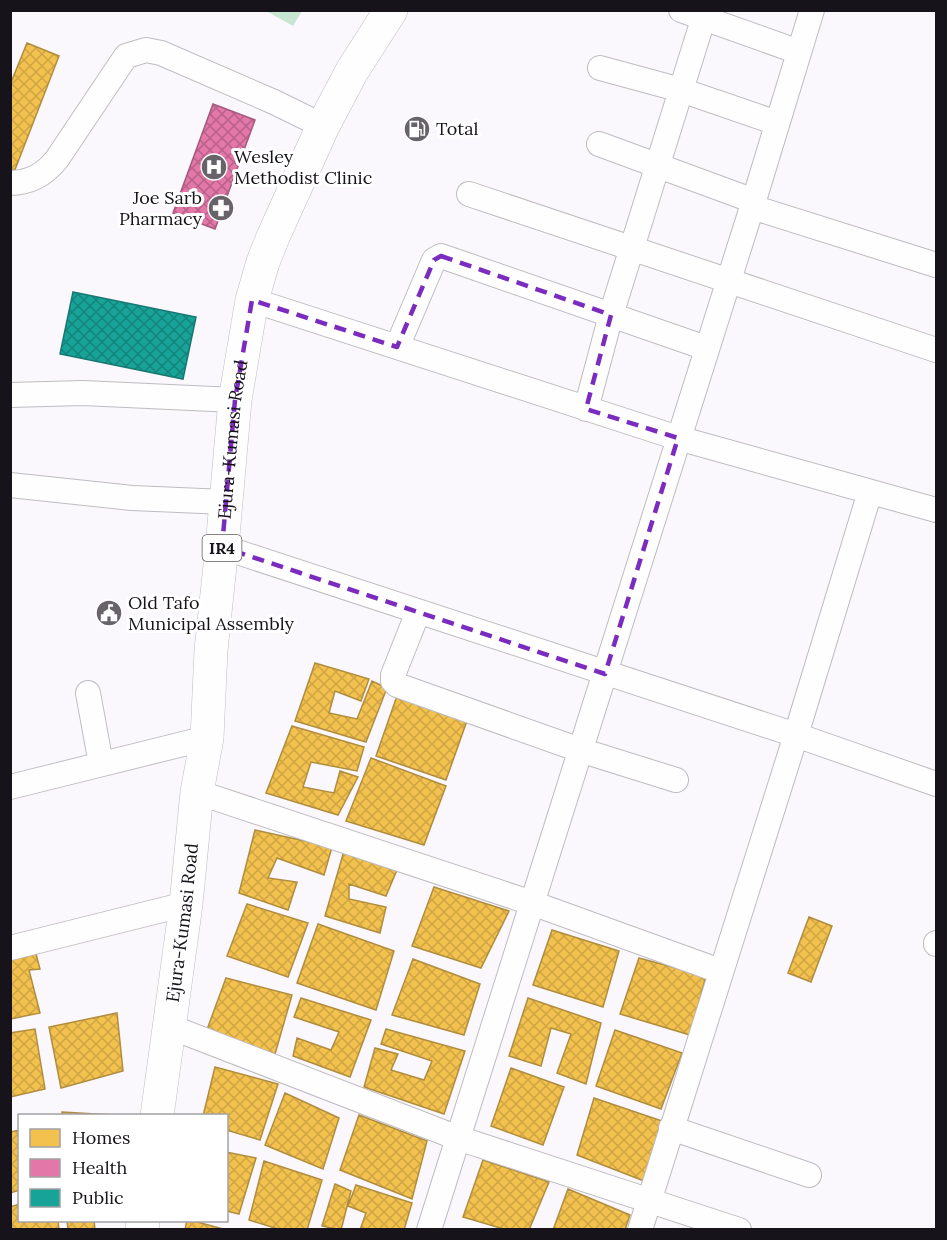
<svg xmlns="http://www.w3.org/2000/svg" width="947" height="1240" font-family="Lora,serif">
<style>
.green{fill:#c7e7d3}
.homes{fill:url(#homes-cross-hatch);stroke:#b08d3e;stroke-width:1.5}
.health{fill:url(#health-cross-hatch);stroke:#a6597d;stroke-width:1.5}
.public{fill:url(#public-cross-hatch);stroke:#177872;stroke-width:1.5}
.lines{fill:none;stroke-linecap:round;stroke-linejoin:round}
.street-casing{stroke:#bebcc0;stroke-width:26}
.primary-casing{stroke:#bebcc0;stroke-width:34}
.street{stroke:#fefeff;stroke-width:24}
.primary{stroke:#fefeff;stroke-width:33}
.marked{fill:none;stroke:#7b2cbf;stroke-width:4.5;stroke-dasharray:12 8;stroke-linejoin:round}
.labels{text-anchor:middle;stroke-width:6;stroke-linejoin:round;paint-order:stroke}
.shield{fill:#fff;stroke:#5d5a5f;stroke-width:1.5}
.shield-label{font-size:16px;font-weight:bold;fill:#17131a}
.poi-label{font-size:18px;fill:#17131a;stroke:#fff;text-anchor:start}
.street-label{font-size:18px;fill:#17131a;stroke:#fff}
</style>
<defs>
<pattern id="homes-cross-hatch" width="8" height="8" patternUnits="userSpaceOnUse" patternTransform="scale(1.5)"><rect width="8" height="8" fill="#f2c14e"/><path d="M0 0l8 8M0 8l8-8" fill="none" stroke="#cfa544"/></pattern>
<pattern id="health-cross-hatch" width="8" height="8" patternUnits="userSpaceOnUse" patternTransform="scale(1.5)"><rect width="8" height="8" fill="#e377a8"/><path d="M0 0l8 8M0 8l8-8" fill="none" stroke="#b76088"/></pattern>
<pattern id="public-cross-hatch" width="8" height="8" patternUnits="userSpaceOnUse" patternTransform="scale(1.5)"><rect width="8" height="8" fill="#17a398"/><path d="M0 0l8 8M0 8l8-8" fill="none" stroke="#14847b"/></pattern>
</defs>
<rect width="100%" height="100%" fill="#fbf8fd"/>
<path class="green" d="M266 11H302L293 26Z"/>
<path class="homes" d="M27 43 59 56 11 180 10 85Z
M315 663 369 679 361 701 335 691 329 713 357 719 372 681 387 688 366 742 295 721Z
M398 693 468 718 446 780 376 756Z
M292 726 364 747 357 771 311 762 303 787 334 793 340 771 358 777 338 815 266 793Z
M371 758 446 786 424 845 346 821Z
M255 830 332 847 324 875 277 858 268 878 297 882 288 910 239 893Z
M344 851 397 870 386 896 349 884V899L386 907 380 933 325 916Z
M434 887 509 911 481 968 412 946Z
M247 904 308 923 288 977 227 956Z
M809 917 832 926 811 982 788 973Z
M318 924 394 951 376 1010 297 983Z
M552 930 619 951 603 1007 533 985Z
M36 954 40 969 29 970 40 1013 10 1019V959Z
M639 958 706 976 690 1035 620 1014Z
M413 959 480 984 464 1035 392 1015Z
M226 978 292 995 275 1054 205 1035Z
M301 998 371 1020 350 1077 293 1056 297 1038 331 1050 339 1032 294 1017Z
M528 998 601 1023 586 1084 557 1073 571 1034 551 1028 541 1066 509 1056Z
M117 1013 123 1071 61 1088 49 1027Z
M35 1029 45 1089 10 1097V1033Z
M386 1029 465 1051 444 1114 364 1087 375 1048 398 1054 391 1070 424 1080 432 1061 381 1044Z
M615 1030 682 1053 661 1109 596 1086Z
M215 1067 278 1084 260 1140 226 1130V1116H203Z
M511 1068 564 1087 543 1145 491 1126Z
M285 1093 339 1118 323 1169 265 1145Z
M594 1098 662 1121 644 1181 577 1155Z
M62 1112 129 1116H62Z
M359 1115 427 1141 412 1199 340 1170Z
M20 1130V1190L10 1193V1132Z
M226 1152 256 1158 239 1214 226 1211Z
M483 1160 549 1182 529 1230H507L463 1217Z
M264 1161 322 1180 307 1230H281L249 1220Z
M335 1184 351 1191 341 1230 322 1226Z
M356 1185 412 1203 404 1230H360L366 1213 348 1206Z
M568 1189 630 1215 625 1230H553Z
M20 1204V1220H58L59 1230H12L10 1207Z
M67 1220H94L95 1230H68Z
M187 1220H190L223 1229 185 1230Z"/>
<path class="health" d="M213 104 255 120 215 229 173 213Z"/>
<path class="public" d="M73 292 196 317 183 379 60 354Z"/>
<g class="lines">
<defs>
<path id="street" d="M681 10 799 52
M600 68 681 90 777 123
M599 144 754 201
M10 183C31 183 45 174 57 159L126 56 146 50 161 53 274 102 323 126
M469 194 936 350
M752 207 936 265
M252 300 678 438 936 510
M397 347 434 260 441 256 706 348
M10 395 83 393 235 400
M586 409 611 315 706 10
M10 485 132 498 226 502
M222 547 796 735 936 784
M418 612 393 675V681L397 685 580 750 676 780
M88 693 101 764
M10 787 207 738
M197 792 532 903 720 971
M936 944V943
M10 948 186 904
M168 1026 458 1138 739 1230
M671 1128 809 1175
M429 1230 752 207 812 10
M640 1230 796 735 870 492"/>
<g id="primary">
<path id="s1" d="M157 1116 186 904 197 792 207 738 211 650 222 547 235 400 252 300 263 262 273 237 323 126 352 71 391 10"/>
<path d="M142 1230 143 1220"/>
</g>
</defs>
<use href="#street" class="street-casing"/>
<use href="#primary" class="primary-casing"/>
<use href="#street" class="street"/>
<use href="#primary" class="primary"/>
</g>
<path class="marked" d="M441 256 611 315 586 409 678 438 605 674 222 547 235 400 252 300 397 347 434 260Z"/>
<defs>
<symbol id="fuel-disc" viewBox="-11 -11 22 22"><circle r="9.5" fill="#676369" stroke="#fff"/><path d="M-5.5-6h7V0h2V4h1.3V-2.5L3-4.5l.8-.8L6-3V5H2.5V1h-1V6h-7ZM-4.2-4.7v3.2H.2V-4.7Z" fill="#fff"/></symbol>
<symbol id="hospital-disc" viewBox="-11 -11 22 22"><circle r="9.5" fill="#676369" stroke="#fff"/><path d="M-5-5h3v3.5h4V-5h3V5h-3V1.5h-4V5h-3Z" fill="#fff"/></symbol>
<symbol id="pharmacy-disc" viewBox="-11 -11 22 22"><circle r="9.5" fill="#676369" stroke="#fff"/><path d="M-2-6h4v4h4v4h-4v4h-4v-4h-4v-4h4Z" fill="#fff"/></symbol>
<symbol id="civic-disc" viewBox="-11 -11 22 22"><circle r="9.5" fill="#676369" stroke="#fff"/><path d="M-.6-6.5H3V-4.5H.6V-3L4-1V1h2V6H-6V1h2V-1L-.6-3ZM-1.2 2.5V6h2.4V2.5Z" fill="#fff"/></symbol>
</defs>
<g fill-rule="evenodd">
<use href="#fuel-disc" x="402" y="114" width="30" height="30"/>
<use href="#hospital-disc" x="199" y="152" width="30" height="30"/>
<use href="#pharmacy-disc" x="206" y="193" width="30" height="30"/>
<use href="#civic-disc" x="94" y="598" width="30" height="30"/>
</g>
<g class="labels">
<rect class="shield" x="202.5" y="535" width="39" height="26" rx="4.5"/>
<g class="shield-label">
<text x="222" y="554">IR4</text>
</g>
<g class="poi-label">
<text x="436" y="135">Total</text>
<text x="234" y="163">Wesley<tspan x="234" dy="21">Methodist Clinic</tspan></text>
<text x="202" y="204" text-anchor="end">Joe Sarb<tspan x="202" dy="21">Pharmacy</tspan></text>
<text x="128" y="609">Old Tafo<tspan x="128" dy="21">Municipal Assembly</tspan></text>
</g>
<g class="street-label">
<text dy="6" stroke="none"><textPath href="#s1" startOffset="681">Ejura-Kumasi Road</textPath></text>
<text dy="6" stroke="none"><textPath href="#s1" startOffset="195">Ejura-Kumasi Road</textPath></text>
</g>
</g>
<rect width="947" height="1240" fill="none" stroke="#17131a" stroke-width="24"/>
<rect x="18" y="1114" width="210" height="108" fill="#ffffff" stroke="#a2a1a3" stroke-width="1.5"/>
<rect x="30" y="1129" width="30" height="18" fill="#f2c14e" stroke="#a2a1a3" stroke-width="1.5"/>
<text x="72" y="1144" font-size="18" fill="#17131a">Homes</text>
<rect x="30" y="1159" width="30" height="18" fill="#e377a8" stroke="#a2a1a3" stroke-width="1.5"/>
<text x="72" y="1174" font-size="18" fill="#17131a">Health</text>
<rect x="30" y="1189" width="30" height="18" fill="#17a398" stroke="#a2a1a3" stroke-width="1.5"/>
<text x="72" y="1204" font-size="18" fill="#17131a">Public</text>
</svg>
